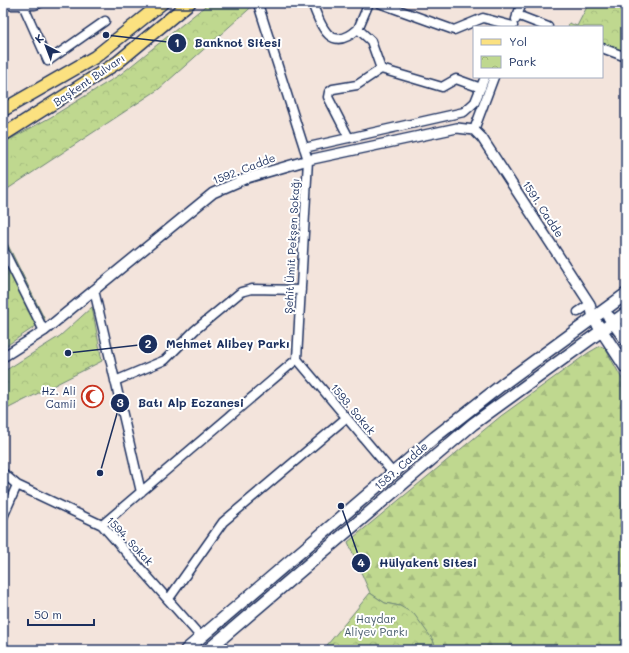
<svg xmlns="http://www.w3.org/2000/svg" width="629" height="653" font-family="Mali,sans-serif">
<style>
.forest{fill:url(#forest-firs);stroke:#6d8476}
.park{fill:url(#park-crowns);stroke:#6d8476}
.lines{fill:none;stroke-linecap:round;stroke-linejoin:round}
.minor-casing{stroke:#1b2f5e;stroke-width:11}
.tertiary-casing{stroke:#1b2f5e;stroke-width:12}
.secondary-casing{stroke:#1b2f5e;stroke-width:14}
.primary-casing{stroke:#1b2f5e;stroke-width:15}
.minor{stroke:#fff;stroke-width:8}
.tertiary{stroke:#fff;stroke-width:9}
.secondary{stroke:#fff;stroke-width:11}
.primary{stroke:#fbe180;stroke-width:12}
.labels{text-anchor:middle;stroke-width:4;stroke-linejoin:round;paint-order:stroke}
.street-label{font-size:11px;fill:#1b2f5e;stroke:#fff}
.poi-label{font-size:11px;fill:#1b2f5e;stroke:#fff;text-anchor:end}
.park-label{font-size:11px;fill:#44596a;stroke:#fff}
.leader{fill:none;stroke:#1b2f5e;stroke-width:1.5}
.callout-dot{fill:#1b2f5e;stroke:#fff;stroke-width:1.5}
.mark-label{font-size:12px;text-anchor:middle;font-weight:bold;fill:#fff}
.callout-label{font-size:12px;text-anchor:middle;font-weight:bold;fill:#1b2f5e;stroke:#fff;stroke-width:4;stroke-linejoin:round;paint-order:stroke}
</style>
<defs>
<pattern id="forest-firs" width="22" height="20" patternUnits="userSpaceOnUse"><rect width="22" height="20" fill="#bfd88f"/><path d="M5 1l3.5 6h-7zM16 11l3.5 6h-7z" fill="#a4ba7e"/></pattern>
<pattern id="park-crowns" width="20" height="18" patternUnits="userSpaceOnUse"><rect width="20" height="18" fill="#bfd88f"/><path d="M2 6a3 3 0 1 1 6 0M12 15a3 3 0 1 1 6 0" fill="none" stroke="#a4ba7e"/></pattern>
</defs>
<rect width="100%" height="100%" fill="#f3e4dc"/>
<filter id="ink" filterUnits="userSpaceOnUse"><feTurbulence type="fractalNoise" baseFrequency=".025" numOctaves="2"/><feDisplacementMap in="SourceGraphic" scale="8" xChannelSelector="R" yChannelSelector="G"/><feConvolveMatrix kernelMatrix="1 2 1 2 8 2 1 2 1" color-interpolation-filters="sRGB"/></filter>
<g filter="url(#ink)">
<path class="forest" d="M600 346 605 348 626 386V650H436L433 640 400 606 385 603 370 593 348 542 501 416 588 353Z"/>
<path class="park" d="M209 3H256L159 89 3 192V143L51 117 121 74Z
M589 3H606L619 8 622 3 626 4V52L602 43V27H568L569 23 577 26Z
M3 235 45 320 3 348Z
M92 307 102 361 3 411V372L60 336Z
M370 593 385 603 400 606 414 614 433 640 436 650H323Z"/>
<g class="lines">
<defs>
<path id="minor" d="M312 3C321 26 330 54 358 29
M369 3 358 29 371 41 381 69 442 87 456 79 481 88
M379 3 454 30 483 18 513 26
M3 5H35L40 3
M23 5 48 61 105 21
M517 15 548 27
M516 19 522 3
M602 48 626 57
M474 130 494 77
M349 138 328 97 329 92 333 89 357 85 381 69
M304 148 464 112 475 102 485 77
M3 249 44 331
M94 290 141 492
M578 312 590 304
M297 359 393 473
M115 381 165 360 195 330 241 292 252 289 301 290
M3 473 17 485 102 525 201 637
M3 517 17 485
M102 525 297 359 308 160 259 7
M168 600 223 522 346 418"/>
<path id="tertiary" d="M3 357 44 331 213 193 247 178 308 160 457 128 474 130 482 138 590 304 593 318"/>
<path id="secondary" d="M609 317 626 340
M598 325 626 368
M186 650 435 437 503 384 626 294
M208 650 473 424 626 313"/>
<path id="primary" d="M3 110 95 57 162 3
M3 135 118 62 189 3"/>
</defs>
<use href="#minor" class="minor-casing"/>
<use href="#tertiary" class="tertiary-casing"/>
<use href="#secondary" class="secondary-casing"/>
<use href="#primary" class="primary-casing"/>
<use href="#minor" class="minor"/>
<use href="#tertiary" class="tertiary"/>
<use href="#secondary" class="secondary"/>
<use href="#primary" class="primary"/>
</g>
</g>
<defs>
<symbol id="mosque-ring" viewBox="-11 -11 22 22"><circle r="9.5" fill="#fff" stroke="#c8321e" stroke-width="1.5"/><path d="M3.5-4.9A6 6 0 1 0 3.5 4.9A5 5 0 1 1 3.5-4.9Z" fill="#c8321e"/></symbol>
</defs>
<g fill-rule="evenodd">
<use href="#mosque-ring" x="80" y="384" width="25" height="25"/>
</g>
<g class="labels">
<g class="street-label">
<text transform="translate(89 80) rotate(-34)" y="4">Başkent Bulvarı</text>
<text transform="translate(244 169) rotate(-21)" y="4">1592. Cadde</text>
<text transform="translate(543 209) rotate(57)" y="4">1591. Cadde</text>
<text transform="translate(292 246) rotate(-87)" y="4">Şehit Ümit Pekşen Sokağı</text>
<text transform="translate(353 409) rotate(50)" y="4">1593. Sokak</text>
<text transform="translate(401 466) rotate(-41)" y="4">1587. Cadde</text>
<text transform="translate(130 541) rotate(47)" y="4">1594. Sokak</text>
</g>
<g class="poi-label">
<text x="76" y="395">Hz. Ali<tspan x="76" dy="13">Camii</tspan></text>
</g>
<g class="park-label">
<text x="376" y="623">Haydar<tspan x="376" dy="13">Aliyev Parkı</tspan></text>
</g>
</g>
<path class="leader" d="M106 35L177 43M68 353L148 344M100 473L120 403M341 506L361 563"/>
<g class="callout-dot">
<circle cx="106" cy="35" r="4"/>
<circle cx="68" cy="353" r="4"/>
<circle cx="100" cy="473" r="4"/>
<circle cx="341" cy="506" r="4"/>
<circle cx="177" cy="43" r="10"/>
<circle cx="148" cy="344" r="10"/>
<circle cx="120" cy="403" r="10"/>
<circle cx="361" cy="563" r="10"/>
</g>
<g class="mark-label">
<text x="177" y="47">1</text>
<text x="148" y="348">2</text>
<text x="120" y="407">3</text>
<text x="361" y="567">4</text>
</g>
<g class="callout-label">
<text x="238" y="47">Banknot Sitesi</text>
<text x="228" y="348">Mehmet Alibey Parkı</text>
<text x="191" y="407">Batı Alp Eczanesi</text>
<text x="428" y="567">Hülyakent Sitesi</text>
</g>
<rect width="629" height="653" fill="none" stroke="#fff" stroke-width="16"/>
<rect x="8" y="8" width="613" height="637" fill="none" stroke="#1b2f5e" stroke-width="1.5" filter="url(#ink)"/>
<rect x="473" y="26" width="130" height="52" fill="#ffffff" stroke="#a4acbf"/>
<rect x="481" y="39" width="20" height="6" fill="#fbe180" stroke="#a4acbf"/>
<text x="509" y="46" font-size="12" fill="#1b2f5e">Yol</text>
<rect x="481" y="56" width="20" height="12" fill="url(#park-crowns)" stroke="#a4acbf"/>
<text x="509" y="66" font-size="12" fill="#1b2f5e">Park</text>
<g transform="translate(46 46) rotate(318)" stroke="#ffffff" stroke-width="3" paint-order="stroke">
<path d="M0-3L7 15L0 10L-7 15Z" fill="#1b2f5e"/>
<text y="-6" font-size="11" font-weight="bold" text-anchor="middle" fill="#1b2f5e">K</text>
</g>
<path d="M28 619v6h66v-6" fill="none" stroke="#1b2f5e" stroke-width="2"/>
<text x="34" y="619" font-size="12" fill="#1b2f5e" stroke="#ffffff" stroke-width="3" paint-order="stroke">50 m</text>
</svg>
